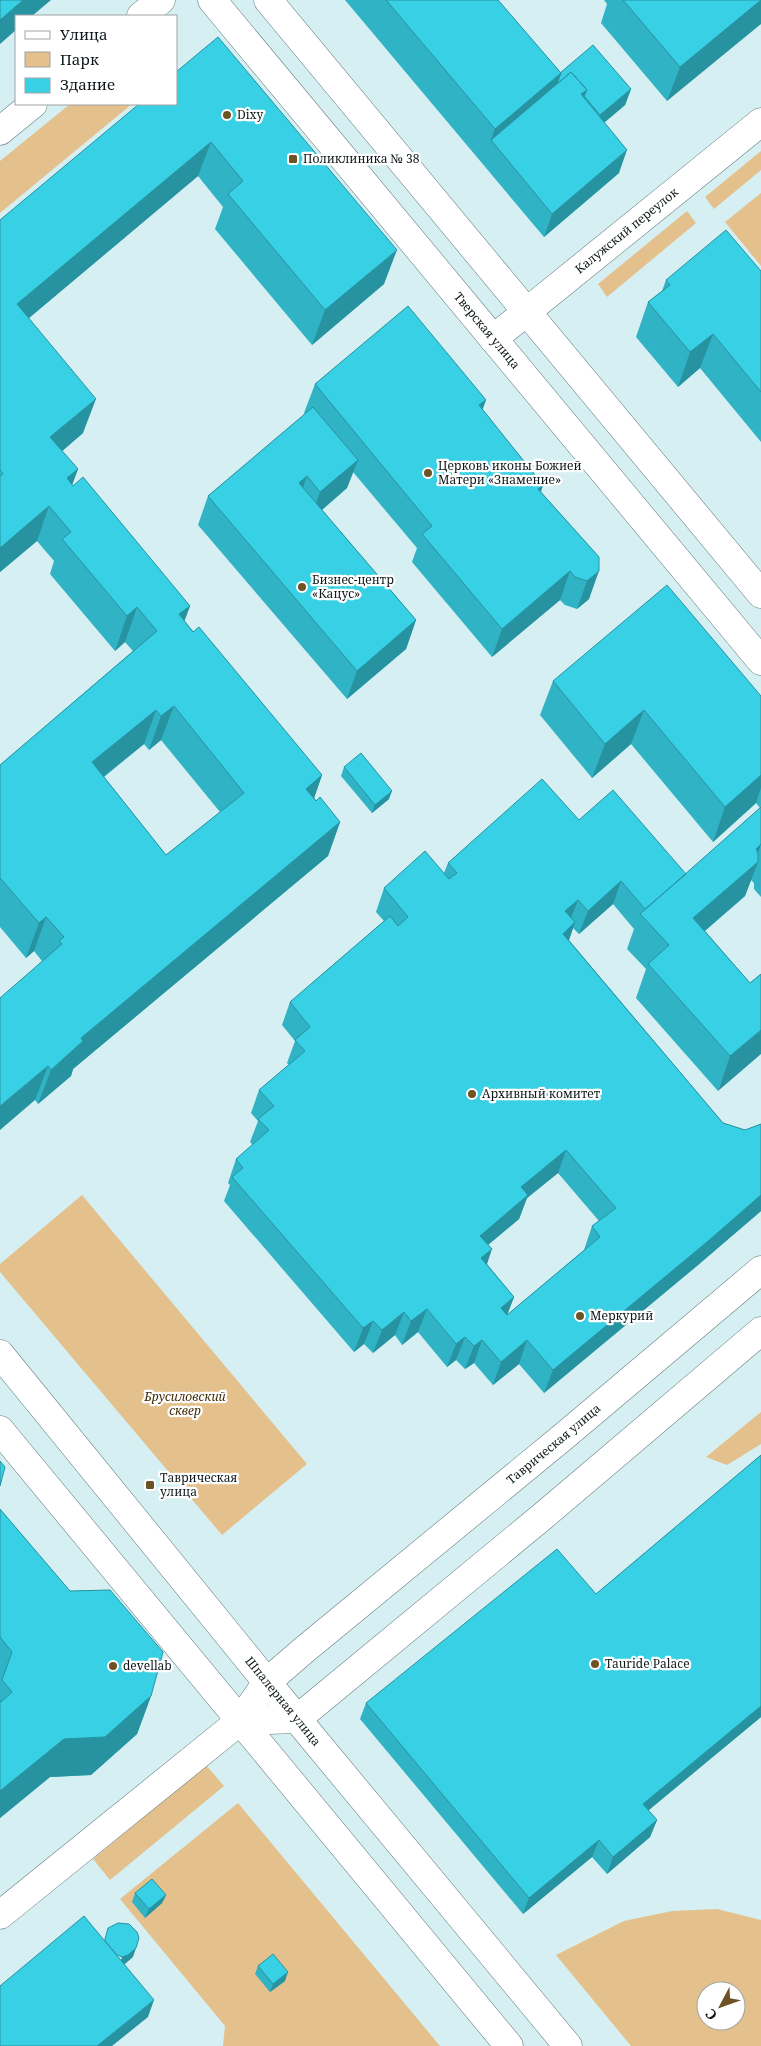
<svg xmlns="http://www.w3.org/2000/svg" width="761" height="2046" font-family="'Noto Serif',serif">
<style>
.green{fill:#e4c18c;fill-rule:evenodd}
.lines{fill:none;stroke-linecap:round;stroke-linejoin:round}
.street-casing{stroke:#637a7e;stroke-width:29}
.secondary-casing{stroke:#637a7e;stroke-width:29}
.street{stroke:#fff;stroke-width:28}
.secondary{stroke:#fff;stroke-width:28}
.wall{fill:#30b3c4;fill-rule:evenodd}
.shaded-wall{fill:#2792a0}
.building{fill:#38d0e4;stroke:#2792a0;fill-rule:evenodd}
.poi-dot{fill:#6d5224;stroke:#fff;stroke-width:2}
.labels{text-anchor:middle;stroke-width:4.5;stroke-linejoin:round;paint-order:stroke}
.poi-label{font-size:12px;fill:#0f181a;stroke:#fff;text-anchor:start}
.street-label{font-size:12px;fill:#0f181a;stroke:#fff}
.park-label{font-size:12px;font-style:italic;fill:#412b03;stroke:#fff}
</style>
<rect width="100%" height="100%" fill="#d5eff3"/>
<path class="green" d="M70 104H132L0 213V161Z
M761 151V170L714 209 705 197Z
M761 193V266L725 222Z
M687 211 696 223 607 297 598 284Z
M82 1195 307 1464 222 1535 0 1272V1264Z
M761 1412V1444L727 1465 706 1457Z
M206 1765 224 1786 110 1880 93 1859Z
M238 1803 440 2046H223L225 2026 120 1899Z
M717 1909 761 1920V2046H631L556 1955 624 1921 672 1911ZM706 1991H736V2021H706Z"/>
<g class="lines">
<defs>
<g id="street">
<path d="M141 16 161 0"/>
<path d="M0 131 33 104"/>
<path id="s1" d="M493 339 761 122"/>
<path d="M0 1915 240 1721"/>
</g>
<g id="secondary">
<path id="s2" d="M212 0 761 661"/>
<path d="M268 0 761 594"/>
<path id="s3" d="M0 1354 297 1719 568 2046"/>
<path d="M0 1430 509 2046"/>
<path id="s4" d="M240 1721 267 1682 304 1650 563 1437 761 1270"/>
<path d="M240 1721 297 1719 543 1516 761 1331"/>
</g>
</defs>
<use href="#street" class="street-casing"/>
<use href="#secondary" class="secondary-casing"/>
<use href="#street" class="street"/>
<use href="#secondary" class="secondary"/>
</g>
<path class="wall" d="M345 0H498L560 73 631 89 625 105 604 123 619 173 544 237Z
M604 0H761L667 101 601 23 607 4Z
M176 104 384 284 312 345 215 229 223 207 198 176 29 318 83 433 62 451 78 469 72 485 190 606 184 621 322 775 314 798 340 822 328 856 73 1069 71 1076 38 1104 35 1100 42 961 34 951 26 958 0 927V765L133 651 125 642 115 651 50 574 54 561 37 541 0 572V220ZM161 740 220 812 166 855 104 777 144 744 149 750Z
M761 271V442L700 368 678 387 636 337 648 302 662 291 666 280Z
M315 384 486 400 482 409 543 485 541 492 599 557 589 599 577 609 565 605 560 600 492 657 412 562 417 548 353 472 347 488 322 510 416 620 406 649 347 699 198 525 208 496 305 414 304 413Z
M553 681 761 696V897L754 889V883L751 880 745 896 705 931 750 983 761 974 718 1091 636 998 646 969 627 949 634 929 613 904 579 934 573 928 569 940 723 1123 745 1130 761 1124V1211L698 1265 544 1393 519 1364 493 1385 474 1363 465 1369 456 1360 447 1367 418 1332 402 1345 395 1335 373 1353 364 1344 354 1352 224 1201 230 1185 228 1183 236 1159 253 1145 250 1142 258 1121 251 1113 259 1090 289 1065 287 1063 295 1041 282 1025 290 1002 384 921 376 912 384 888 444 873 448 863 579 820 686 874 760 808 756 803 713 842 631 744 592 778 540 715ZM558 1173 599 1221 592 1226 584 1250 507 1315 514 1297 487 1264 488 1245 519 1219 527 1198Z
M344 767 389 799 372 813 341 776Z
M761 1455V1717L648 1810 657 1820 650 1837 607 1874 592 1857 523 1914 360 1719 366 1703 596 1594Z
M0 1509 151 1696 137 1734 91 1775 50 1777 0 1818Z
M135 1893 166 1895 162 1903 145 1918 132 1902Z
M258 1966 285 1981 270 1992 255 1974Z"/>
<path class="shaded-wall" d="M23 0H51L32 16H16V30L0 44V20Z
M761 0V24L667 101 680 67Z
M561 73 548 108 491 140 495 129Z
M631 89 625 105 594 131 600 115Z
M587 90 578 113 581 94Z
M211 142 198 176 4 339 17 304Z
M627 150 619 173 544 237 552 214Z
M397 250 384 284 312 345 325 310Z
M713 334 700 368 678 387 690 352Z
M96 399 83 433 38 472 50 437Z
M486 400 476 428 479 405Z
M358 460 347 488 310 520 320 492Z
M78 469 65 504 67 478Z
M307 476 297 505 299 483Z
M543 485 533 513 538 489Z
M49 506 37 541 0 572V548Z
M570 571 560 600 492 657 502 629Z
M599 571 589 599 577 609 587 581Z
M190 606 177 641 179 614Z
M137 607 125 642 115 651 127 616Z
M416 620 406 649 347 699 357 671Z
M174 706 161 740 149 750 161 716Z
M156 710 144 744 79 796 92 762Z
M644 710 631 744 592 778 605 744Z
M322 775 310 810 306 789Z
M761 775V788L756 803 713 842 725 807Z
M392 791 389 799 372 813 375 805Z
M340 822 328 856 73 1069 71 1076 38 1104 51 1070 81 1038Z
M761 844 754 865 758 862 745 896 680 952 693 918Z
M621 881 613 904 579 934 588 911Z
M578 900 569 923 565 911Z
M46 917 34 951 26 958 39 923Z
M575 922 567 946 563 934Z
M761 1030V1054L718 1091 730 1056Z
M48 1066 35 1100 0 1130V1106Z
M566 1150 558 1173 527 1198 519 1219 471 1259 480 1236 521 1187Z
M761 1195V1211L698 1265 544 1393 553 1370Z
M492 1249 484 1273 481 1258Z
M514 1297 505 1320 501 1308Z
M427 1309 418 1332 402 1345 411 1321Z
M404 1312 395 1335 373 1353 382 1330Z
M373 1321 364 1344 354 1352 363 1328Z
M465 1337 456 1360 447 1367 456 1344Z
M482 1340 474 1363 465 1369 474 1346Z
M527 1340 519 1364 493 1385 501 1362Z
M151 1696 137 1734 91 1775 50 1777 0 1818V1791L64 1739Z
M761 1706V1717L637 1820 643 1804Z
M657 1820 650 1837 607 1874 613 1857Z
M599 1840 592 1857 523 1914 529 1898Z
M166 1895 162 1903 145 1918 149 1909Z
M136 1948 133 1957 125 1964 119 1966 122 1957Z
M288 1972 285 1981 270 1992 273 1984Z
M154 2000 148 2017 112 2046H97Z"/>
<path class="building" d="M0 0H23L0 20Z
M386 0H498L561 73 495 129Z
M623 0H761L680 67Z
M218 37 397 250 325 310 228 194 243 181 211 142 17 304 96 399 50 437 78 469 67 478 73 486 83 477 190 606 179 614 193 632 199 627 322 775 306 789 316 801 320 797 340 822 81 1038 83 1041 51 1070 48 1066 0 1106V998L62 944 59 941 64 937 46 917 39 923 0 878V765L157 631 137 607 127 616 62 539 71 532 49 506 0 548V476L3 474 0 470V220L139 104H176V72ZM174 706 244 793 166 855 92 762 156 710 161 716Z
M593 45 631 89 600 115 584 96 587 90 571 72 557 84 561 73H560Z
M571 72 587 90 581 94 627 150 552 214 491 140Z
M726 230 761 271V392L713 334 690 352 648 302 670 285 666 280Z
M408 306 486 400 479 405 543 485 538 489 599 557V571L587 581 575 577 570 571 502 629 422 534 432 526 315 384Z
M313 407 358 460 320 492 307 476 299 483 416 620 357 671 208 496Z
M667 585 761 696V775L725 807 644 710 605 744 553 681Z
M361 753 392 791 375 805 344 767Z
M542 779 579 820 613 790 686 874 645 909 621 881 588 911 578 900 565 911 575 922 563 934 723 1123 745 1130 761 1124V1195L707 1242 553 1370 527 1340 501 1362 482 1340 474 1346 465 1337 456 1344 427 1309 411 1321 404 1312 382 1330 373 1321 363 1328 232 1177 243 1168 236 1159 269 1130 258 1119 274 1106 259 1090 305 1051 295 1040 310 1027 290 1002 390 916 398 926 408 917 384 888 425 851 449 879 457 873 448 863ZM566 1150 616 1208 592 1226 600 1237 507 1315 501 1308 514 1297 481 1258 492 1249 480 1236 528 1195 521 1187Z
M761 807V844L756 849 758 853V862L693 918 750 983 761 974V1030L730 1056 648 964 669 945 640 914Z
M761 1455V1706L643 1804 657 1820 613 1857 599 1840 529 1898 366 1703 557 1549 596 1594Z
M0 1461 5 1467 0 1486Z
M0 1509 70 1591 110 1590 163 1652 151 1696 105 1737 64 1739 0 1791V1700L1 1702 12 1692 2 1680 12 1652 0 1637Z
M152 1879 166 1895 149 1909 135 1893Z
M84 1916 154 2000 97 2046H0V1986Z
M118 1923 129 1924 137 1932 139 1938 136 1948 128 1955 122 1957 117 1955 105 1941V1939L108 1928Z
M273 1954 288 1972 273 1984 258 1966Z"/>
<g class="poi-dot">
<circle cx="227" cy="115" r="5"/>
<rect x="288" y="154" width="10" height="10" rx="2.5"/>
<circle cx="428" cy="473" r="5"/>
<circle cx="302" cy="587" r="5"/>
<circle cx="472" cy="1094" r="5"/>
<circle cx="580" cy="1316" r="5"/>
<rect x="145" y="1480" width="10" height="10" rx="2.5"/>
<circle cx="595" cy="1664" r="5"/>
<circle cx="113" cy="1666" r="5"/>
</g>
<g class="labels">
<g class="poi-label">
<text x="237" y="119">Dixy</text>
<text x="303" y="163">Поликлиника № 38</text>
<text x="438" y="470">Церковь иконы Божией<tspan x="438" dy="14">Матери «Знамение»</tspan></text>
<text x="312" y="584">Бизнес-центр<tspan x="312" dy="14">«Кацус»</tspan></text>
<text x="482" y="1098">Архивный комитет</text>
<text x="590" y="1320">Меркурий</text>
<text x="160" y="1482">Таврическая<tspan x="160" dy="14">улица</tspan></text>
<text x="605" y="1668">Tauride Palace</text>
<text x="123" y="1670">devellab</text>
</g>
<g class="street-label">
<text dy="4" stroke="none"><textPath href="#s1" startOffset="172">Калужский переулок</textPath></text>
<text dy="4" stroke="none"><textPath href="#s2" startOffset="430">Тверская улица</textPath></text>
<text dy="4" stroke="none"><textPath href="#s4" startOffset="420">Таврическая улица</textPath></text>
<text dy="4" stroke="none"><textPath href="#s3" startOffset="448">Шпалерная улица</textPath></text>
</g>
<g class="park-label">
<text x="185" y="1401">Брусиловский<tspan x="185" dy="14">сквер</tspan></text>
</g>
</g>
<rect x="15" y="15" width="162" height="90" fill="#ffffff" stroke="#9fa3a3"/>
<rect x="25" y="31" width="25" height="8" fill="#ffffff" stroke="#9fa3a3"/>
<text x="60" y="40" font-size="15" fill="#0f181a">Улица</text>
<rect x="25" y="52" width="25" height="15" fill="#e4c18c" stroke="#9fa3a3"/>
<text x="60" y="65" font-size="15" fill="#0f181a">Парк</text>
<rect x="25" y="78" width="25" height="15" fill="#38d0e4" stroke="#9fa3a3"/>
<text x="60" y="90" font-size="15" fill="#0f181a">Здание</text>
<g transform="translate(721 2006) rotate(229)"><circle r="24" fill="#ffffff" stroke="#9fa3a3"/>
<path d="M0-4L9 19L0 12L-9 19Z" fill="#6d5224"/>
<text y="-8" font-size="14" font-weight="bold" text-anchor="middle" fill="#0f181a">С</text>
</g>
</svg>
